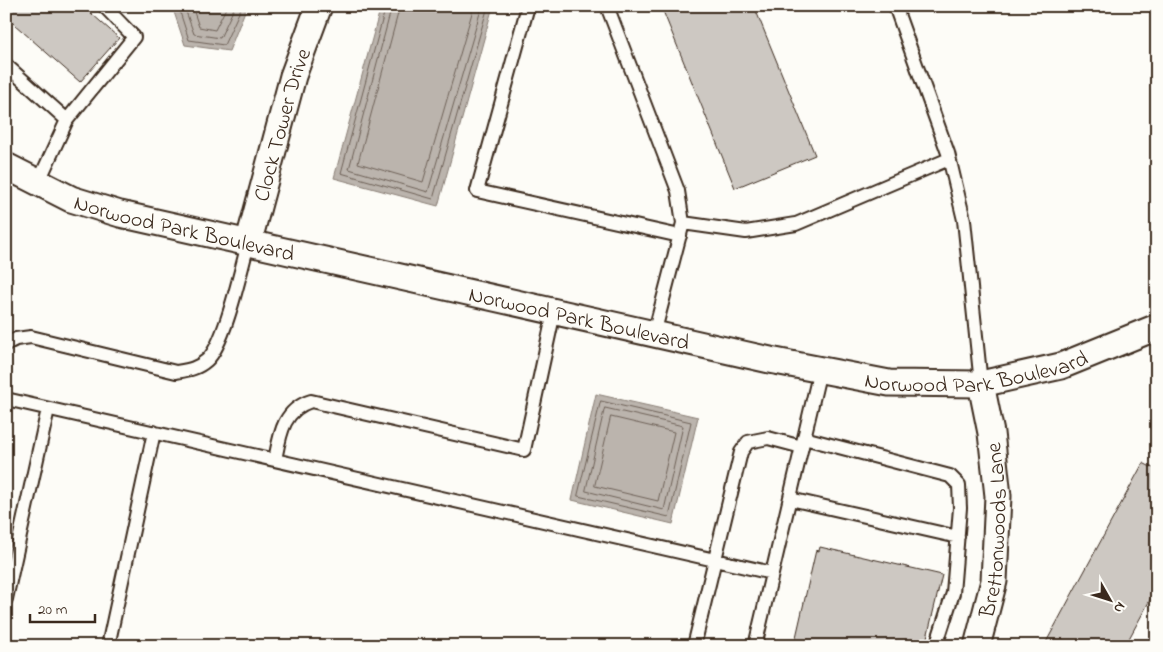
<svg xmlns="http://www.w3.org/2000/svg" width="1163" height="652" font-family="'Indie Flower',sans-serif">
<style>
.water{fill:#bbb4ad;stroke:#887d74}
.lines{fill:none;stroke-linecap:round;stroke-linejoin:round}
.shore{stroke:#6e6157;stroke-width:1}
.building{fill:#cdc8c2;stroke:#3b2a1e}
.lane-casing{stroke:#3b2a1e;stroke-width:16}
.street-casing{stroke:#3b2a1e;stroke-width:29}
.lane{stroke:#fdfcf7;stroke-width:12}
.street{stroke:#fdfcf7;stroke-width:25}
.labels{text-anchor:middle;stroke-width:4;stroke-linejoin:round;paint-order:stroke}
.street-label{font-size:22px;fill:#3b2a1e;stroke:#fdfcf7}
</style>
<rect width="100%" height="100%" fill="#fdfcf7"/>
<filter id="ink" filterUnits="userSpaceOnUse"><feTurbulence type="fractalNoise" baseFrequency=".02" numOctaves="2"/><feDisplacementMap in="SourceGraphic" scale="10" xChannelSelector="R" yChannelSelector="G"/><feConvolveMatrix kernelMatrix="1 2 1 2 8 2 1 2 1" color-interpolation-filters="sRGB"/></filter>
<g filter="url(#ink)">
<path class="water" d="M170 6H247L229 51 185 45 173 9Z
M381 6H493L438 206 334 178Z
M596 394 698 417 673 524 572 500Z"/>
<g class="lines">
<path class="shore" d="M178 6 189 40 224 45 242 6
M184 6 194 34 220 38 235 6
M192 6 199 27 215 30 227 6
M386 6 341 173 433 199 488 6
M392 6 349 169 428 192 482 6
M400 6 358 163 423 182 474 6
M601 401 691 422 669 517 578 496Z
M605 408 683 426 664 510 586 491Z
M611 417 674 432 658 501 595 486Z"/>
</g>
<path class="building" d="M6 6H83L119 38 80 82 6 17Z
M661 6H754L815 155 735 188Z
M1143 463 1157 470V587L1125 646H1044Z
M820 547 942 575 925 646H794L816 550 819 551Z"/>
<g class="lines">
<defs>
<path id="lane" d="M528 6 477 191 680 236
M607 6 678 191 683 223 654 334
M895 6 948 153 964 220 981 384
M6 65 67 120 134 37 104 6
M38 183 67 120
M683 223 746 232 796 224 949 159
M6 344 16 339 31 337 176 372C188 370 197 369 207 360 225 344 241 269 248 244
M6 399 772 573
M804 438 950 476 959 485 960 508 953 593 936 646
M275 460C280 434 283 410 311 401L524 450 554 312
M790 499 958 537
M6 599 48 409
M108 646 154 432
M694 646 741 452 748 442 768 438 802 447
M755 646 820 370"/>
<g id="street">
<path id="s1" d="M6 166 71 199 120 214 770 360 889 383 981 384 1061 366 1157 327"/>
<path id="s2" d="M248 244 293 76 319 6"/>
<path id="s3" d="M977 646 994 581 998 496 991 433 981 384"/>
</g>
</defs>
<use href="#lane" class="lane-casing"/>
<use href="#street" class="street-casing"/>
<use href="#lane" class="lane"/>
<use href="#street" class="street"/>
</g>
</g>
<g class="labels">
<g class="street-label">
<text dy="8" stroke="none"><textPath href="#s2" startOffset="124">Clock Tower Drive</textPath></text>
<text dy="8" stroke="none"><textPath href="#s1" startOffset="190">Norwood Park Boulevard</textPath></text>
<text dy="8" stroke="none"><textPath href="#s1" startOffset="595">Norwood Park Boulevard</textPath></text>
<text dy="8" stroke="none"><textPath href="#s1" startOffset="1000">Norwood Park Boulevard</textPath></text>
<text dy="8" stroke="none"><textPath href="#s3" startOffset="118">Brettonwoods Lane</textPath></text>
</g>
</g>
<rect width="1163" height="652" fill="none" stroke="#fdfcf7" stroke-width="25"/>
<rect x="12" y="12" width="1138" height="627" fill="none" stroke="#3b2a1e" stroke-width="2" filter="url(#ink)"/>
<g transform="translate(1110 600) rotate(129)" stroke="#fdfcf7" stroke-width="4" paint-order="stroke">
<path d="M0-4L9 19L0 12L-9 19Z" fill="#3b2a1e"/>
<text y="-8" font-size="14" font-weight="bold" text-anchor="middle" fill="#3b2a1e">N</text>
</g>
<path d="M30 614v8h65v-8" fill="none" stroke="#3b2a1e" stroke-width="2.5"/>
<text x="38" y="614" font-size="15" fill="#3b2a1e" stroke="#fdfcf7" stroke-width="4" paint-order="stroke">20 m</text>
</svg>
